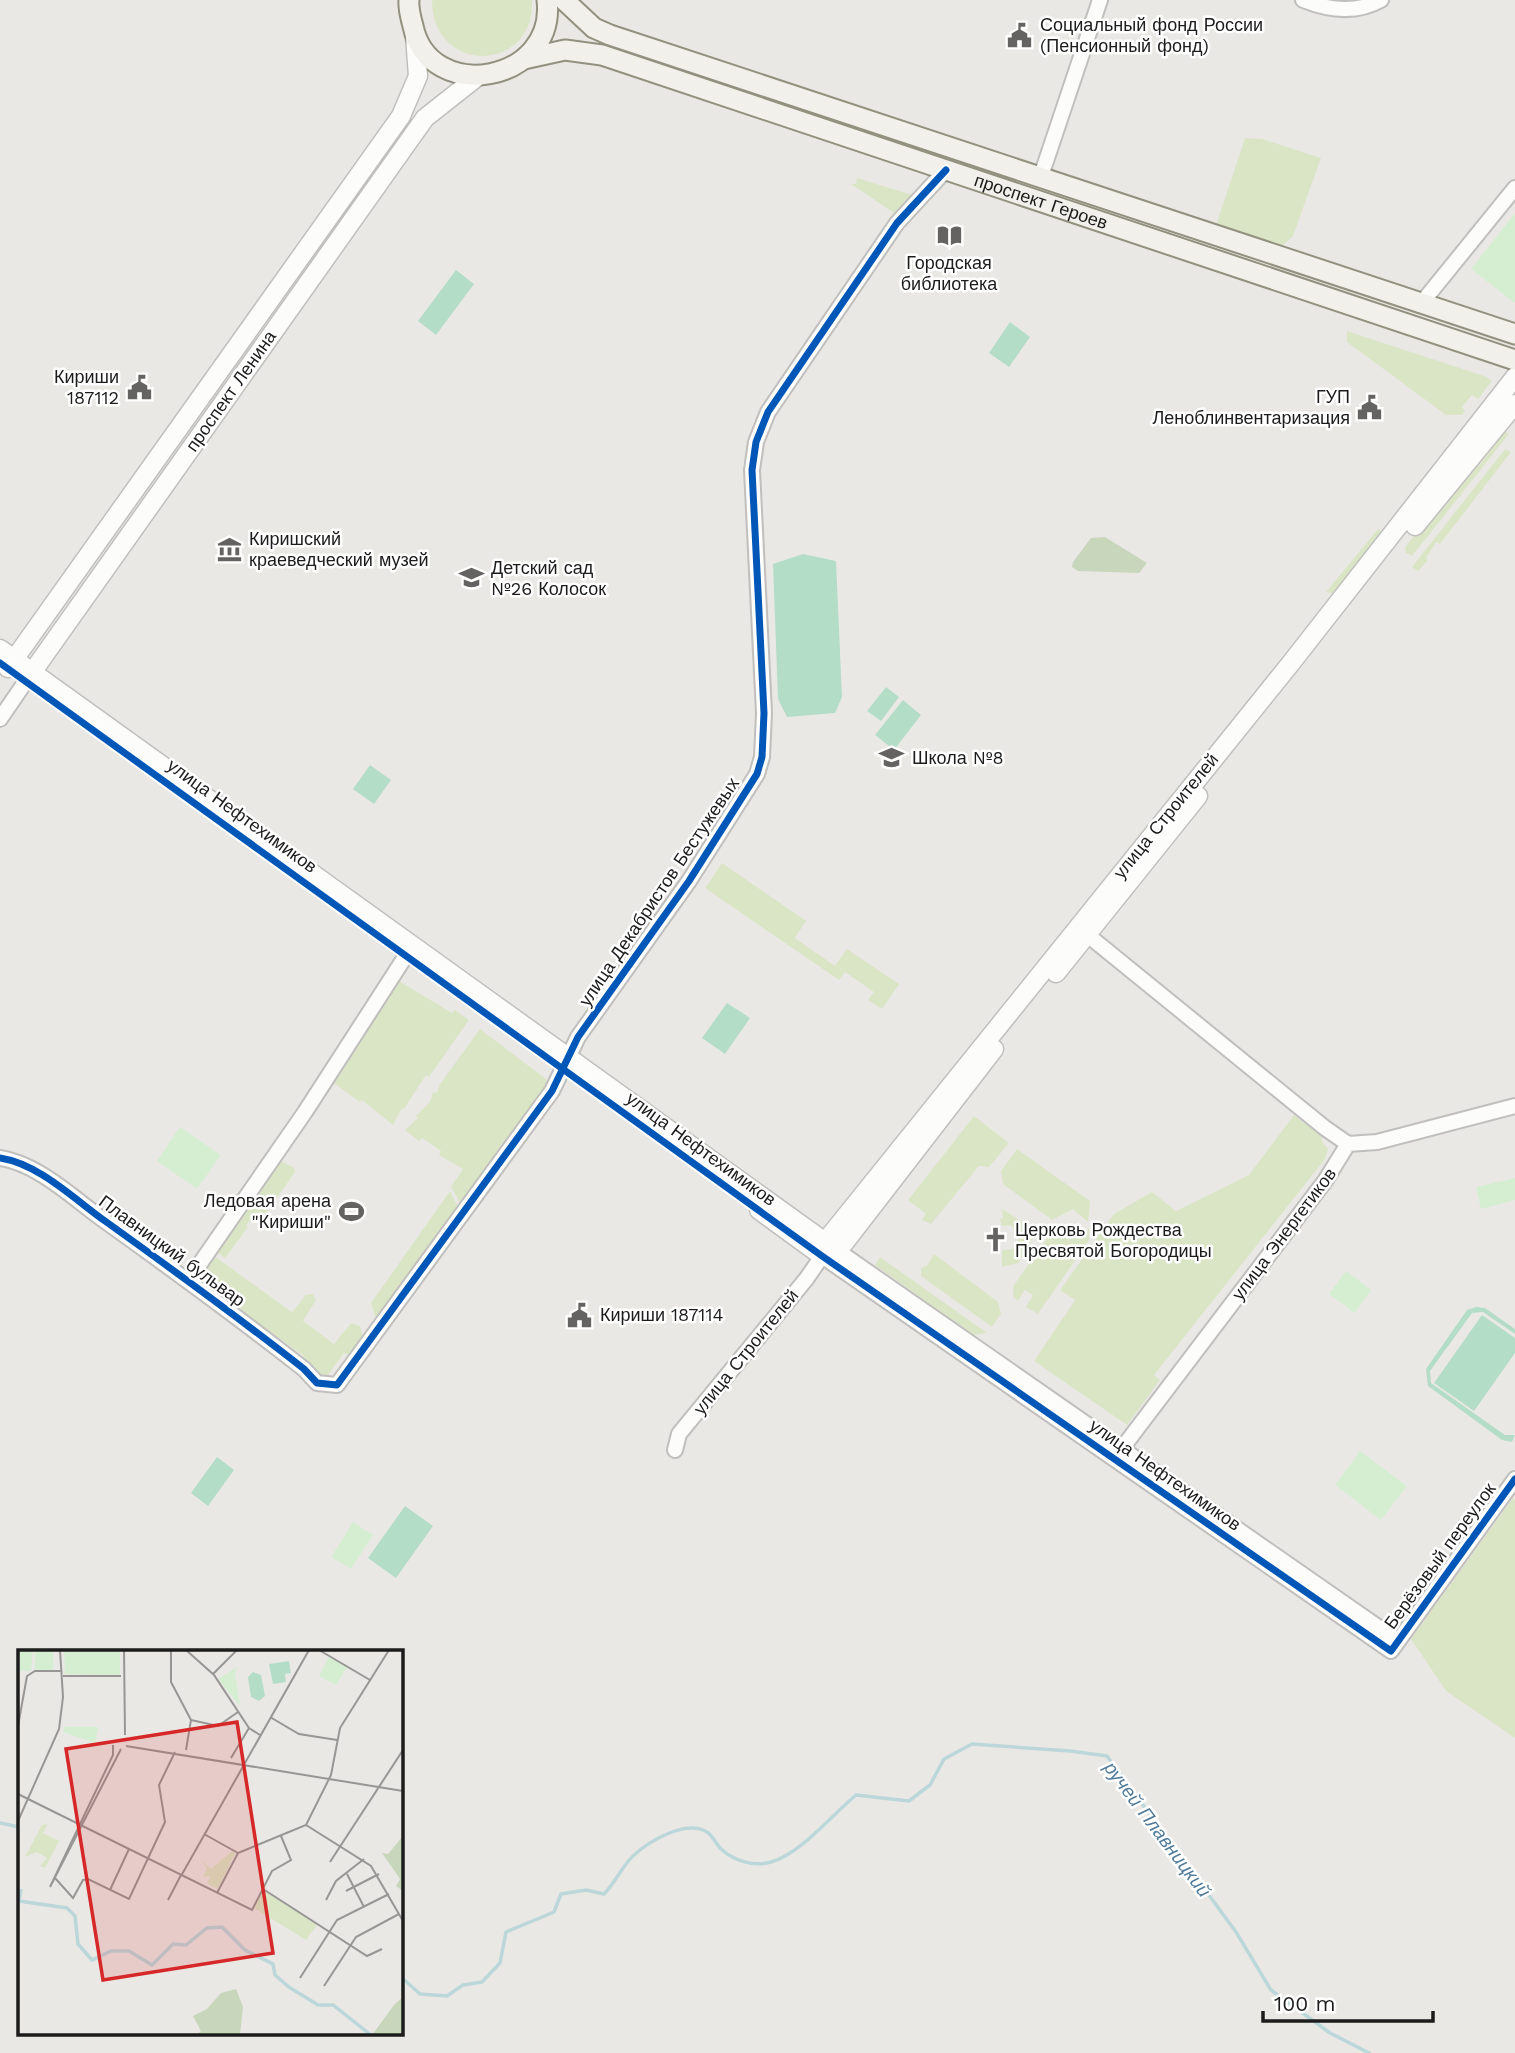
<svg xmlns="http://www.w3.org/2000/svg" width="1515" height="2053" font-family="'Work Sans',sans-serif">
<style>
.grass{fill:#dae5c6}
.forest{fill:#c8d6bc}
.park{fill:#d5eed2}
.pitch{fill:#b4ddc7}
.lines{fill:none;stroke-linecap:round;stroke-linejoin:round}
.stream{stroke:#bbd7da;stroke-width:3.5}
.minor-casing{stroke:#c0bfbd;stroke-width:18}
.tertiary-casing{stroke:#c0bfbd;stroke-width:21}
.secondary-casing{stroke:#92917f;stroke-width:23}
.minor{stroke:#fcfcfb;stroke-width:14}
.tertiary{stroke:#fcfcfb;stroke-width:18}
.secondary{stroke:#f2f0ea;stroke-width:19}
.cycleway-casing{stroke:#fff;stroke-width:11}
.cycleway{stroke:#0057b8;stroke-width:7}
.labels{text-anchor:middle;stroke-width:5;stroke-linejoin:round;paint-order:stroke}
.poi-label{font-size:18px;fill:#1c1c1c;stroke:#fff;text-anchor:start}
.street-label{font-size:18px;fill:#1c1c1c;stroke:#fff}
.water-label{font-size:19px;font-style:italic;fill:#507b9a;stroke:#fff}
.inset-river{fill:none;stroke:#bbd7da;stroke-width:3.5}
.inset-road{fill:none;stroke:#989695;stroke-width:2}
.view{fill:#d62828;fill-opacity:0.15;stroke:#d62828;stroke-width:3.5}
.inset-edge{fill:none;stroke:#1c1c1c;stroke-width:3.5}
</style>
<rect width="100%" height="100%" fill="#eae8e5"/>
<path class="grass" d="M532 0C536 73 432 76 432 0Z
M1245 138 1262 139 1321 158 1293 236 1279 249 1215 228Z
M857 178 912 195 897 215 851 184H856Z
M1347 331 1487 377 1492 381 1478 399 1472 395 1462 407 1465 411 1462 415H1446L1347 342Z
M1505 431 1509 434 1412 556 1406 553 1405 547 1467 470 1479 466Z
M1505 449 1511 452 1440 544 1436 542 1426 558 1428 560 1418 571 1412 567Z
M1378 529 1382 532 1336 594 1326 592Z
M722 863 806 921 795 938 835 966 847 949 899 984 882 1009 868 1000 874 992 845 972 839 980 705 888Z
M399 981 452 1013 455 1010 469 1020 429 1077 426 1075 404 1109 402 1108 393 1125 362 1100 360 1102 331 1081Z
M480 1029 546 1079 547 1084 460 1203 451 1187 463 1169 439 1155 441 1151 422 1138 419 1141 405 1130 418 1118 416 1116 430 1102 433 1092 437 1093 440 1084Z
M1294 1115 1322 1137 1321 1140 1328 1149 1325 1159 1154 1375 1160 1380 1127 1425 1034 1361 1075 1300 1060 1290 1114 1214 1152 1192 1176 1211 1249 1175Z
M974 1116 1009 1143 989 1167 979 1166 931 1224 922 1220 926 1214 908 1200Z
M1017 1149 1090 1201 1088 1222 1073 1209 1052 1220 1003 1184 1001 1171Z
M279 1160 294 1168 295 1172 264 1216 257 1214 246 1225 248 1227 225 1258 216 1251Z
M450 1191 458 1207 380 1314 375 1316 371 1303Z
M1002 1209 1033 1229 1035 1235 1018 1263 1002 1267V1250L1013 1249 1021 1235 1010 1225 1002 1226 1000 1219 1003 1218Z
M1063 1225 1070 1236 1086 1234 1089 1227V1240L1038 1314 1026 1307 1033 1295 1025 1290 1018 1301 1013 1296 1014 1285 1055 1227Z
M934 1254 998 1302 1001 1314 992 1327 921 1276V1268L927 1266Z
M214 1256 292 1312 306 1295 313 1294 316 1300 303 1321 334 1344 351 1323 360 1326 363 1336 349 1355 344 1353 326 1378 301 1361 304 1356 240 1310 242 1299 203 1271Z
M880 1257 987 1333 973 1335 875 1265Z
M1513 1498 1515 1499V1738L1446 1691 1411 1639Z"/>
<path class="forest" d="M1105 537 1147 563 1139 573 1078 571 1072 567 1073 562 1091 538Z"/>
<path class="park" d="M1515 213V303L1471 269Z
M180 1127 221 1155 197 1189 157 1161Z
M1515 1178V1200L1481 1209 1476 1187Z
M1346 1271 1371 1290 1355 1313 1329 1294Z
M1360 1451 1407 1486 1381 1520 1335 1485Z
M353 1522 373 1535 351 1569 331 1557Z"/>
<path class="pitch" d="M456 270 474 284 436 335 418 321Z
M1010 322 1030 337 1009 367 989 353Z
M803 554 836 561 842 697 835 713 787 717 778 699 773 564Z
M886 687 899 697 881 721 867 711Z
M903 700 921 715 894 750 875 735Z
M370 765 391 780 374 804 353 789Z
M727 1003 750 1018 725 1054 702 1038Z
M1476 1307 1485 1308 1515 1329V1334L1483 1312 1472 1313 1430 1371 1431 1383 1505 1435H1515L1512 1442 1502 1440 1428 1386 1426 1369 1467 1310Z
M1482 1315 1515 1338V1353L1474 1411 1434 1383Z
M217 1457 234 1470 208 1506 191 1493Z
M405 1506 433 1526 396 1578 368 1558Z"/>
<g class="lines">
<path class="stream" d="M0 1823 19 1827
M401 1977 420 1994 447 1996 463 1985 482 1982 500 1963 506 1932 554 1912 561 1894 586 1890 604 1894C615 1883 623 1865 633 1856 649 1841 686 1819 707 1832 713 1836 716 1844 721 1849 734 1861 754 1867 771 1862 799 1855 833 1814 856 1795L909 1801 930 1785 944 1759 972 1744 1070 1751 1107 1756 1236 1932 1271 1990 1330 2033 1369 2053"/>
<defs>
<path id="minor" d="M1303 0C1328 10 1356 14 1381 0
M1040 179 1100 0
M1420 305 1515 188
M0 719 26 681
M1079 928 1325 1128 1348 1144
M0 1158C39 1164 74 1199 105 1221 172 1269 239 1318 304 1369L317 1383 337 1385 552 1091 578 1037 689 881 757 774 762 757 764 713 752 470 756 442 768 412 897 223 946 170
M822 1256 1391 1651 1515 1479
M188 1281 305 1112 407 954
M675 1450 679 1434 807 1278 822 1256 825 1242 1398 1641
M1117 1455 1325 1181 1348 1144 1377 1142 1515 1106"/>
<path id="tertiary" d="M1415 526 1515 404
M0 649 825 1242 1291 663 1515 377
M8 668 401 116 418 76 415 36
M26 681 425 118 477 77
M1056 973 1198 796
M759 1210 822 1256 838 1251 994 1049"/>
<g id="secondary">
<path d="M409 0C408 9 411 18 413 26 429 105 557 83 547 0"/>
<path d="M564 0 594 28 610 35 1515 334"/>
<path id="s1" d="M524 59 565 50 602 55 1515 360"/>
</g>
</defs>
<use href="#minor" class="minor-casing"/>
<use href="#tertiary" class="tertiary-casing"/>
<use href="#secondary" class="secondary-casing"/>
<use href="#minor" class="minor"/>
<use href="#tertiary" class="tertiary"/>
<use href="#secondary" class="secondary"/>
<defs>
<path id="cycleway" d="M0 663 822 1256 1391 1651 1515 1479
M0 1158C39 1164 74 1199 105 1221 172 1269 239 1318 304 1369L317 1383 337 1385 552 1091 578 1037 689 881 757 774 762 757 764 713 752 470 756 442 768 412 897 223 946 170"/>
</defs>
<use href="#cycleway" class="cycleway-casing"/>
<use href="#cycleway" class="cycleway"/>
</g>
<defs>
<symbol id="civic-bare" viewBox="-9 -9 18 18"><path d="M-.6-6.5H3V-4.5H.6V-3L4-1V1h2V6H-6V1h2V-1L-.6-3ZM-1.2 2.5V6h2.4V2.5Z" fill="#646362" stroke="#fff" stroke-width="2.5" paint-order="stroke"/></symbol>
<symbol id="library-bare" viewBox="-9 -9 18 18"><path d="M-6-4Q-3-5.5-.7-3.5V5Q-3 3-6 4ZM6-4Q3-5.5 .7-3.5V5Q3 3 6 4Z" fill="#646362" stroke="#fff" stroke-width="2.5" paint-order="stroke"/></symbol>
<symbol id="museum-bare" viewBox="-9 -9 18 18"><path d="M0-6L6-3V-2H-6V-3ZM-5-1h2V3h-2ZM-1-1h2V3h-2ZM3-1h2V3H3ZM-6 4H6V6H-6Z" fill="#646362" stroke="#fff" stroke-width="2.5" paint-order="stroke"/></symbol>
<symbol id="school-bare" viewBox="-9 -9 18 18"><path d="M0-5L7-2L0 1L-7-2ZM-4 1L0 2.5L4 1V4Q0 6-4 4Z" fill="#646362" stroke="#fff" stroke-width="2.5" paint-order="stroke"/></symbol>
<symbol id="stadium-bare" viewBox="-9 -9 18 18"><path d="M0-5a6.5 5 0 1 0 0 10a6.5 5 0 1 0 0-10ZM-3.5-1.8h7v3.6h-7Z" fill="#646362" stroke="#fff" stroke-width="2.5" paint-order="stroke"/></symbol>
<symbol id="church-bare" viewBox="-9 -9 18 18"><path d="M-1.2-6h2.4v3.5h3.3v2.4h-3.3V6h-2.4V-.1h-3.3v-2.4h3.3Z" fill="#646362" stroke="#fff" stroke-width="2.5" paint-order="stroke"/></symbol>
</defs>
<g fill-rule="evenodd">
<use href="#civic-bare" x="1002" y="18" width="35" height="35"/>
<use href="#library-bare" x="932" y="218" width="35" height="35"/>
<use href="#civic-bare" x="122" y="370" width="35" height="35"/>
<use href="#civic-bare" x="1352" y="390" width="35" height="35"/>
<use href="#museum-bare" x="212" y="532" width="35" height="35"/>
<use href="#school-bare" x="454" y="560" width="35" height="35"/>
<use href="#school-bare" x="874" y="740" width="35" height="35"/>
<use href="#stadium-bare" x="334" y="1194" width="35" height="35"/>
<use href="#church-bare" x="978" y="1222" width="35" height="35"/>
<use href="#civic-bare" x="562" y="1298" width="35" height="35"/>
</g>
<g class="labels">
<g class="poi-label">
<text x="1040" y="31">Социальный фонд России<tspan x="1040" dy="21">(Пенсионный фонд)</tspan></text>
<text x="949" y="269" text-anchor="middle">Городская<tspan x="949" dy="21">библиотека</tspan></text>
<text x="119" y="383" text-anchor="end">Кириши<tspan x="119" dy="21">187112</tspan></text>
<text x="1350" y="403" text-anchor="end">ГУП<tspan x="1350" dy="21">Леноблинвентаризация</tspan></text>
<text x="249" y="545">Киришский<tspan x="249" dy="21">краеведческий музей</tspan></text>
<text x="491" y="574">Детский сад<tspan x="491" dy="21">№26 Колосок</tspan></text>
<text x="912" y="764">Школа №8</text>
<text x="331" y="1207" text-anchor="end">Ледовая арена<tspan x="331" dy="21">"Кириши"</tspan></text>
<text x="1015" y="1236">Церковь Рождества<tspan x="1015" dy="21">Пресвятой Богородицы</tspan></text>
<text x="600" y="1321">Кириши 187114</text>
</g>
<g class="street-label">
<text dy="6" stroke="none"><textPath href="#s1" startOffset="542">проспект Героев</textPath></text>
<text transform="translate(231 391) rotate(-55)" y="6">проспект Ленина</text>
<text transform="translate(242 816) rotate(36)" y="6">улица Нефтехимиков</text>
<text transform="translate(1166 816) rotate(-51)" y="6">улица Строителей</text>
<text transform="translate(659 892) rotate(-56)" y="6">улица Декабристов Бестужевых</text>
<text transform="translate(701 1149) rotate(36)" y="6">улица Нефтехимиков</text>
<text transform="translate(1284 1234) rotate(-53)" y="6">улица Энергетиков</text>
<text transform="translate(172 1251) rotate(36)" y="6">Плавницкий бульвар</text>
<text transform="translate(746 1352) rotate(-51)" y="6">улица Строителей</text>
<text transform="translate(1165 1475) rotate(35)" y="6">улица Нефтехимиков</text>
<text transform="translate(1440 1556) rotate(-54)" y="6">Берёзовый переулок</text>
</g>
<g class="water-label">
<text transform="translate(1158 1829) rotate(53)" y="7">ручей Плавницкий</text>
</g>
</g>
<g transform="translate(18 1650)">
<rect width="385" height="385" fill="#eae8e5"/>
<path d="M30 174 25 183 41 191 27 218 22 216 29 208 19 202 7 207 24 175ZM214 201 217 203 200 239 189 234 192 226 185 227 189 218 183 210 193 219ZM245 240 299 275 288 290 236 258Z" fill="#dae5c6"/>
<path d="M385 186V241L378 236 382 229 364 203 370 204ZM218 339 225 357 222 385H178L183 381 175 366 189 359 203 343ZM385 347V385H354L376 355Z" fill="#c8d6bc"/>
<path d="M0 0H15L13 21H0ZM46 0H102V25L47 24ZM17 1H35V20H17ZM311 7 329 17 318 35 301 26ZM219 17 217 23 222 56 200 29ZM46 77H80L77 93 45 82Z" fill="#d5eed2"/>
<path d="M271 11 273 23 267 24 268 32 255 34 251 14ZM235 22 243 25 247 46 241 51 233 47 230 27Z" fill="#b4ddc7"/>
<path class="inset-river" d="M3 239 1 251 49 258 57 266 60 294 74 310 93 301H111L134 315 155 294 168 295 189 278 204 277 227 300 255 314 257 325 271 337 300 355H315L353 385"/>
<path class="inset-road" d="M106 0 107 85M153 0V32L173 70 168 100M168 0 196 25 231 78 242 85M301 0 352 30M195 24 219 0M45 26H103M252 67 281 84 319 90M173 70 200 76 220 62M0 76 9 26 17 21H44M95 95V105L32 237 103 99M108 96 385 141M213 108 231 78M0 144 234 260 254 221 273 210 263 186M0 171 41 79 45 47 42 0M288 175 353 216 385 271M186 184 220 203M312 212 385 100M329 224 346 257M163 226 291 0M37 228 55 248 65 230 70 229 111 249 147 172 141 135 157 102M245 239 349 306 364 299M92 240 111 199M328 241 361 224M199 243 220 203 288 175 313 125 322 78 371 0M150 250 163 225M308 250 318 231 346 209M282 328 319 270 371 244M306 336 338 287 381 264"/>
<path class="view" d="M219 72 255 303 85 330 48 99Z"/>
<rect width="385" height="385" class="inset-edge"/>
</g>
<path d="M1263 2011v10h170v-10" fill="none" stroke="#1c1c1c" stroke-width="3.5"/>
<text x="1274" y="2011" font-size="21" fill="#1c1c1c" stroke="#ffffff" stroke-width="5" paint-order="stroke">100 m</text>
</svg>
